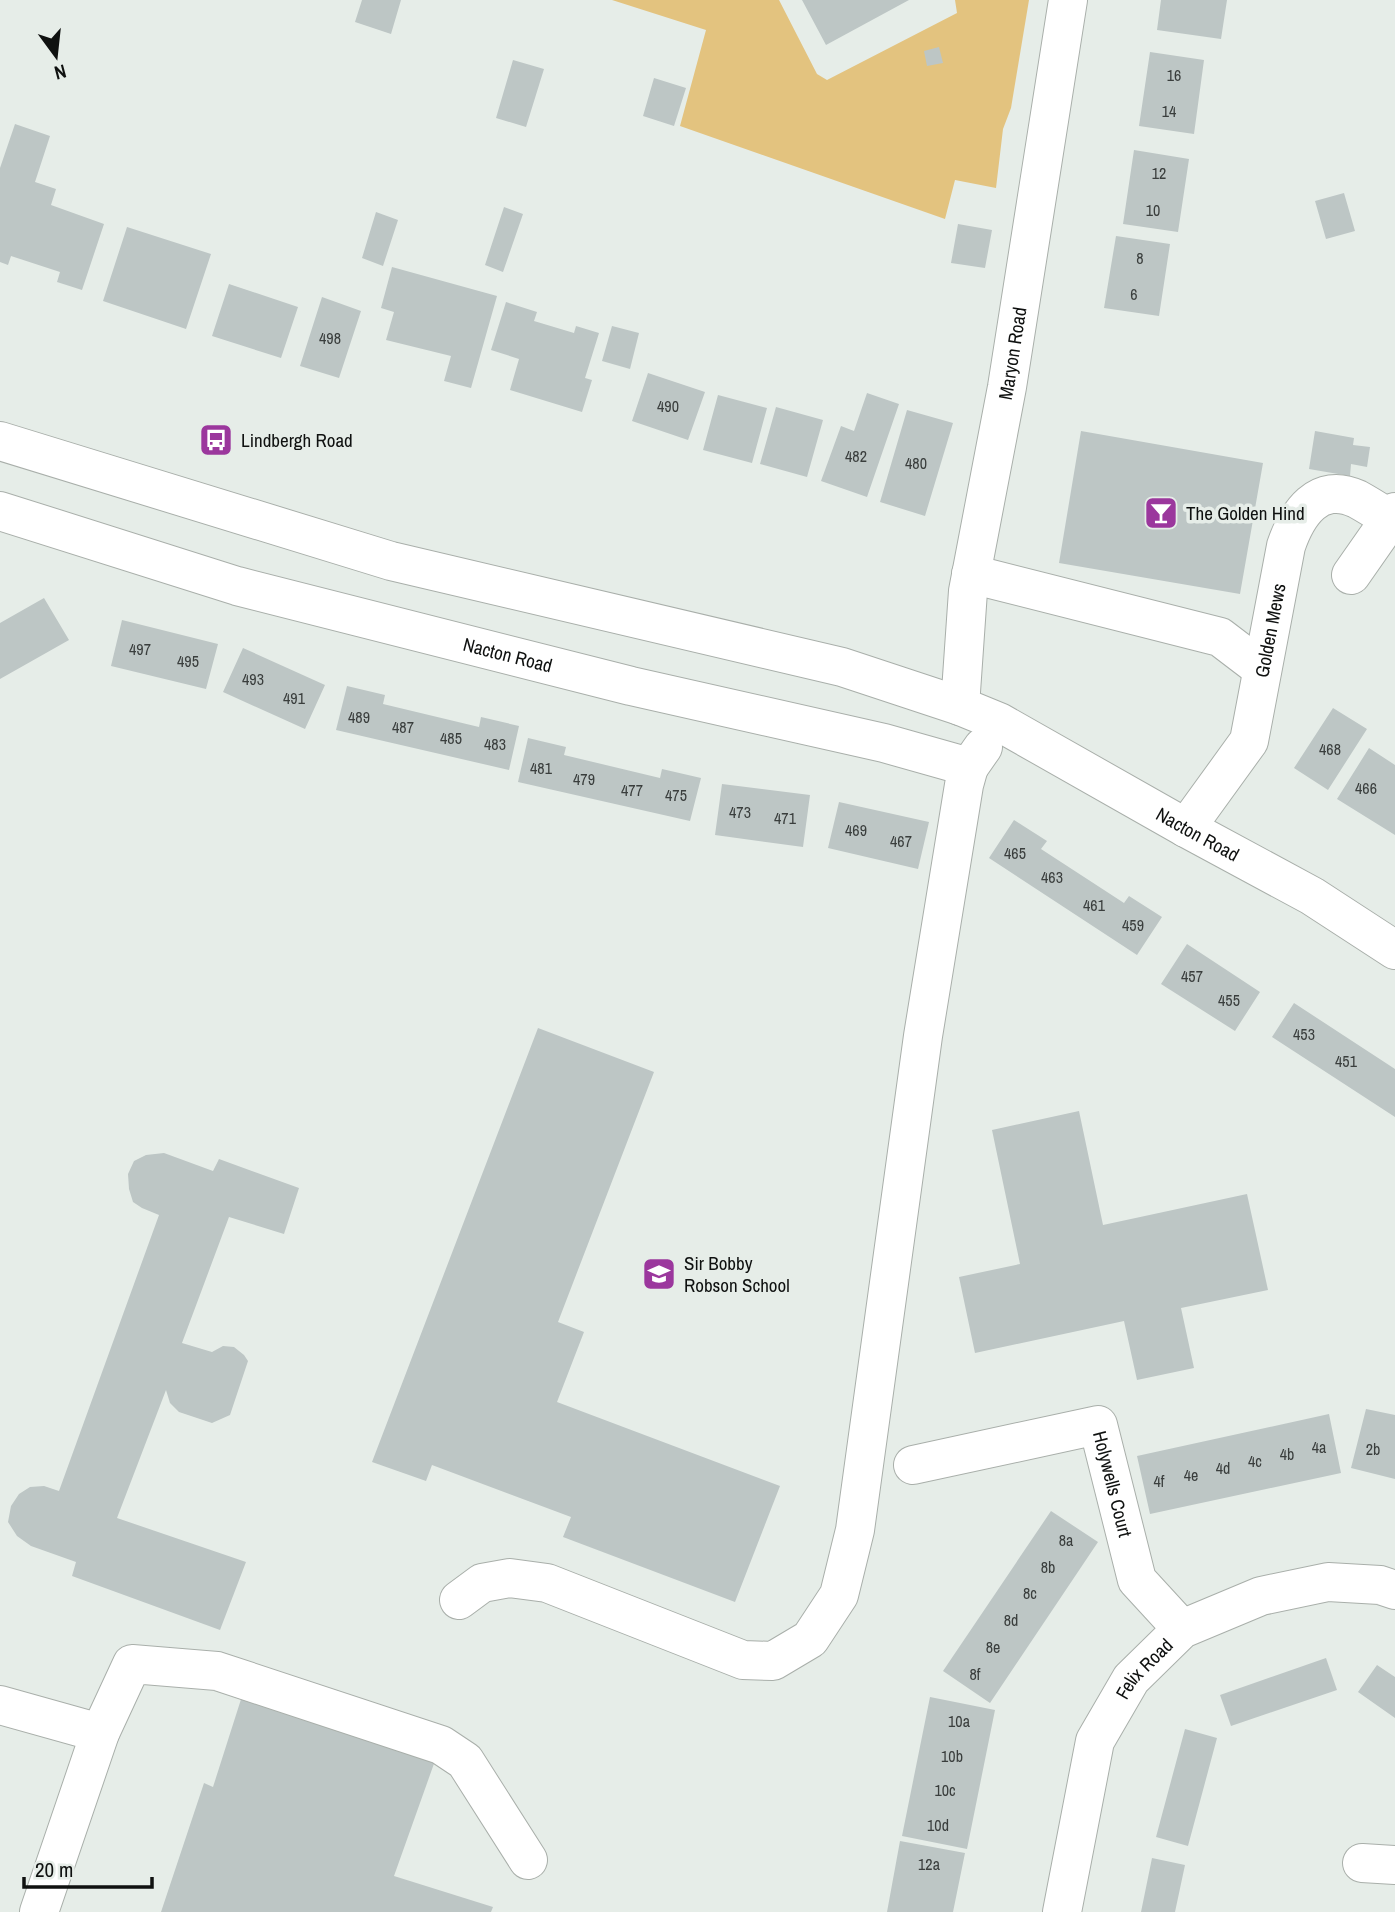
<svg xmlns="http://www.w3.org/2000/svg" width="1395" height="1912" font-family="'Archivo Narrow',sans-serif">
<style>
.green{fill:#e3c37f}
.building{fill:#bdc6c5}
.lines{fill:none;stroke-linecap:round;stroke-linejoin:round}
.minor-casing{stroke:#a9afaa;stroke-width:40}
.minor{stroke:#fff;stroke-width:38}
.labels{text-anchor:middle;stroke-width:7;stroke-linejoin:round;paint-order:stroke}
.number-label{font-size:16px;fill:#3a3e3d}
.street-label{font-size:19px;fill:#0f1110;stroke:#e6ede8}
.poi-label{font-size:19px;fill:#0f1110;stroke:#e6ede8;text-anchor:start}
</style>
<rect width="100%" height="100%" fill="#e6ede8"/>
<path class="green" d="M612 0H779L817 74 827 80 957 13 955 0H1029L1011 108 1003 129 996 188 955 180 945 219 680 126 706 30Z"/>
<path class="building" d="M362 0H401L391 34 355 22Z
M802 0H909L826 45Z
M1161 0H1227L1221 39 1157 30Z
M939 47 943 63 927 66 924 51Z
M1150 52 1204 60 1194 134 1139 126Z
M513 60 544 69 526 127 496 118Z
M654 78 686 88 674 126 643 116Z
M15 124 50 136 35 182 56 189 51 205 104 224 82 290 57 282 60 272 11 256 8 265 0 262V168Z
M1134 150 1189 159 1178 232 1123 224Z
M1344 193 1355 231 1326 239 1315 201Z
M504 207 523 214 503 272 485 265Z
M376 212 398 220 383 266 362 258Z
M958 224 992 230 985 268 951 263Z
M127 227 211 254 186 329 103 301Z
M1116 236 1170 244 1159 316 1104 308Z
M392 267 497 296 471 388 444 381 451 356 386 340 394 312 381 308Z
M229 284 298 307 281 358 212 336Z
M322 297 361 311 339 378 300 366Z
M506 302 537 312 534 321 574 333 576 326 599 333 585 378 592 380 582 412 510 390 519 359 491 350Z
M612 326 639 333 630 369 602 361Z
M648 373 705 392 688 440 632 421Z
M867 393 899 404 867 497 821 481 841 426 854 431Z
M718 395 767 408 752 463 703 450Z
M776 407 823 420 807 477 760 464Z
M907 410 953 423 925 516 880 502Z
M1081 431 1263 463 1240 594 1059 563Z
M1315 431 1354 438 1353 445 1370 447 1367 467 1351 464 1350 476 1309 469Z
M44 598 69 640 0 679V623Z
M122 620 218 644 206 689 111 666Z
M243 648 325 685 305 729 223 692Z
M347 686 385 695 383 704 479 727 481 717 519 726 509 770 336 730Z
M1333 708 1367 729 1328 790 1294 768Z
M528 738 566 747 564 755 660 778 662 769 701 778 690 821 518 782Z
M1369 748 1395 765V835L1337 799Z
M722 784 810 795 803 847 715 835Z
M839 802 929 822 918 869 828 848Z
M1014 820 1047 841 1041 849 1124 903 1129 896 1162 917 1137 955 989 858Z
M1187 944 1260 992 1235 1031 1161 984Z
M1294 1003 1395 1069V1117L1272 1037Z
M538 1028 654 1072 558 1322 584 1332 557 1402 780 1486 735 1602 563 1537 571 1517 432 1465 426 1481 372 1462Z
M1079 1111 1103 1225 1247 1194 1268 1290 1181 1308 1194 1368 1137 1380 1124 1321 975 1353 959 1277 1020 1264 992 1130Z
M164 1153 213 1171 219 1159 299 1188 284 1234 229 1217 182 1343 212 1352 223 1346 234 1347 244 1355 248 1361 230 1415 212 1423 179 1412 170 1403 166 1390 117 1518 246 1562 220 1630 72 1576 76 1562 31 1546 17 1536 8 1522 11 1506 19 1494 30 1487 44 1486 59 1491 159 1215 142 1208 133 1202 129 1189 128 1174 134 1161 146 1155Z
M1366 1409 1395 1415V1479L1351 1468Z
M1329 1414 1341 1473 1150 1514 1137 1456Z
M1051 1511 1098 1542 990 1703 943 1671Z
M1326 1658 1337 1690 1231 1726 1220 1695Z
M1377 1665 1395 1677V1718L1358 1692Z
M243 1693 436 1758 394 1876 493 1907 491 1912H161L204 1783 213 1787Z
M930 1697 995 1710 967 1849 902 1836Z
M1185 1729 1217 1738 1188 1846 1156 1837Z
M900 1841 965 1853 953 1912H887Z
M1152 1858 1185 1865 1175 1912H1141Z"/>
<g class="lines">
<defs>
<g id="minor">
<path id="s1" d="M0 441 391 561 842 667 960 706 999 722 1186 828 1312 896 1395 950"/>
<path id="s2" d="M0 511 237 586 631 686 884 743 969 767 983 747"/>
<path d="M971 574 1220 637 1262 669"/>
<path d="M1351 575 1395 512"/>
<path id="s3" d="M960 706 968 591 1007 387 1068 0"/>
<path id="s4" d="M1186 828 1249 741 1286 546C1297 514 1318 481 1357 499 1368 505 1379 512 1390 519"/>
<path id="s5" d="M913 1465 1098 1425 1137 1580 1182 1629"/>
<path d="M459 1600 482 1583 510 1578 547 1583 743 1660 773 1661 810 1639 839 1595 855 1530 923 1036 964 785 969 767"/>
<path d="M0 1705 100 1733"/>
<path d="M1362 1863 1395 1865"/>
<path d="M39 1912 100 1733 132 1664 217 1671 441 1745 465 1761 528 1860"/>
<path id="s6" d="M1062 1912 1095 1741 1131 1679 1182 1629 1261 1596 1328 1582 1380 1585 1395 1590"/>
</g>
</defs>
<use href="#minor" class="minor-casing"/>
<use href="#minor" class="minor"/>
</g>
<defs>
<symbol id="bus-square" viewBox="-11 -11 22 22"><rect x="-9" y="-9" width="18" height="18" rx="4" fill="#9b379d" stroke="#e6ede8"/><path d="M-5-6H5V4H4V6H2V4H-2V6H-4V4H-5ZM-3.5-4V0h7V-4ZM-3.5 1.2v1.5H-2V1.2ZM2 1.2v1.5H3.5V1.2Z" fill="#fff"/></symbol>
<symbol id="bar-square" viewBox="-11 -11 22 22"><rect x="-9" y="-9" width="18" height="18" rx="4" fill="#9b379d" stroke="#e6ede8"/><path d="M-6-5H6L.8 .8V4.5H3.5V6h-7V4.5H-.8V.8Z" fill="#fff"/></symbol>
<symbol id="school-square" viewBox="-11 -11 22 22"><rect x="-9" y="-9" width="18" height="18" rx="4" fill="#9b379d" stroke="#e6ede8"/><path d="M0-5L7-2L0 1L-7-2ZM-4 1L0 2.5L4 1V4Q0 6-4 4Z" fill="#fff"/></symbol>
</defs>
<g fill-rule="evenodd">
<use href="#bus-square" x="197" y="421" width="38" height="38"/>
<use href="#bar-square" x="1142" y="494" width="38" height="38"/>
<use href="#school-square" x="640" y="1255" width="38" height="38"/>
</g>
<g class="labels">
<g class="number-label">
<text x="1174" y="81">16</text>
<text x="1169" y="117">14</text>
<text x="1159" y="179">12</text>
<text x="1153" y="216">10</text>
<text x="1140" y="264">8</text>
<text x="1134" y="300">6</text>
<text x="330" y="344">498</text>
<text x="668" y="412">490</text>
<text x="856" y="462">482</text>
<text x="916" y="469">480</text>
<text x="140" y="655">497</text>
<text x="188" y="667">495</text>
<text x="253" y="685">493</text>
<text x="294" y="704">491</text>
<text x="359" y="723">489</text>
<text x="403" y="733">487</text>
<text x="451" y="744">485</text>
<text x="495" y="750">483</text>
<text x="1330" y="755">468</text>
<text x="541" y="774">481</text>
<text x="584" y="785">479</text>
<text x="1366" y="794">466</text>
<text x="632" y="796">477</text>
<text x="676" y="801">475</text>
<text x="740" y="818">473</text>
<text x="785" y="824">471</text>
<text x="856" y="836">469</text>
<text x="901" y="847">467</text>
<text x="1015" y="859">465</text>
<text x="1052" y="883">463</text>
<text x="1094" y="911">461</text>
<text x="1133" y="931">459</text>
<text x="1192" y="982">457</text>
<text x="1229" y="1006">455</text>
<text x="1304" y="1040">453</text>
<text x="1346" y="1067">451</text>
<text x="1319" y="1453">4a</text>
<text x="1373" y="1455">2b</text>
<text x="1287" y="1460">4b</text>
<text x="1255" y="1467">4c</text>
<text x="1223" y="1474">4d</text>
<text x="1191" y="1481">4e</text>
<text x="1159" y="1487">4f</text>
<text x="1066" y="1546">8a</text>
<text x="1048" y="1573">8b</text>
<text x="1030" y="1599">8c</text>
<text x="1011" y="1626">8d</text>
<text x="993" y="1653">8e</text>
<text x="975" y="1680">8f</text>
<text x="959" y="1727">10a</text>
<text x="952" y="1762">10b</text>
<text x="945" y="1796">10c</text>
<text x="938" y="1831">10d</text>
<text x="929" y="1870">12a</text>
</g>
<g class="street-label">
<text dy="7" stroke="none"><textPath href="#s3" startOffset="357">Maryon Road</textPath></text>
<text dy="7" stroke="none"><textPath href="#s4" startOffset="220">Golden Mews</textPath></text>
<text dy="7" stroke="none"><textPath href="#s2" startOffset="528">Nacton Road</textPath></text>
<text dy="7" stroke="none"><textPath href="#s1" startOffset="1267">Nacton Road</textPath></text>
<text dy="7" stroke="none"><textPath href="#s5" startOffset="250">Holywells Court</textPath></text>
<text dy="7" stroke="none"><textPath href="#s6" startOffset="262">Felix Road</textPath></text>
</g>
<g class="poi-label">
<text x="241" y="447">Lindbergh Road</text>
<text x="1186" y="520">The Golden Hind</text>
<text x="684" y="1270">Sir Bobby<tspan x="684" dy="22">Robson School</tspan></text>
</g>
</g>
<g transform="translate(56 56) rotate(165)" stroke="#e6ede8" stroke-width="5" paint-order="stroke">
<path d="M0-5L12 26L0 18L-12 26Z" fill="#0f1110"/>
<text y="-10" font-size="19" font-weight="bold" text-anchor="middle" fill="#0f1110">N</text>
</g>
<path d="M24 1877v10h128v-10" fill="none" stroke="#0f1110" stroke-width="3.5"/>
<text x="35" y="1877" font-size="21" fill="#0f1110" stroke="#e6ede8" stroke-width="5" paint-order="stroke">20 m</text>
</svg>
